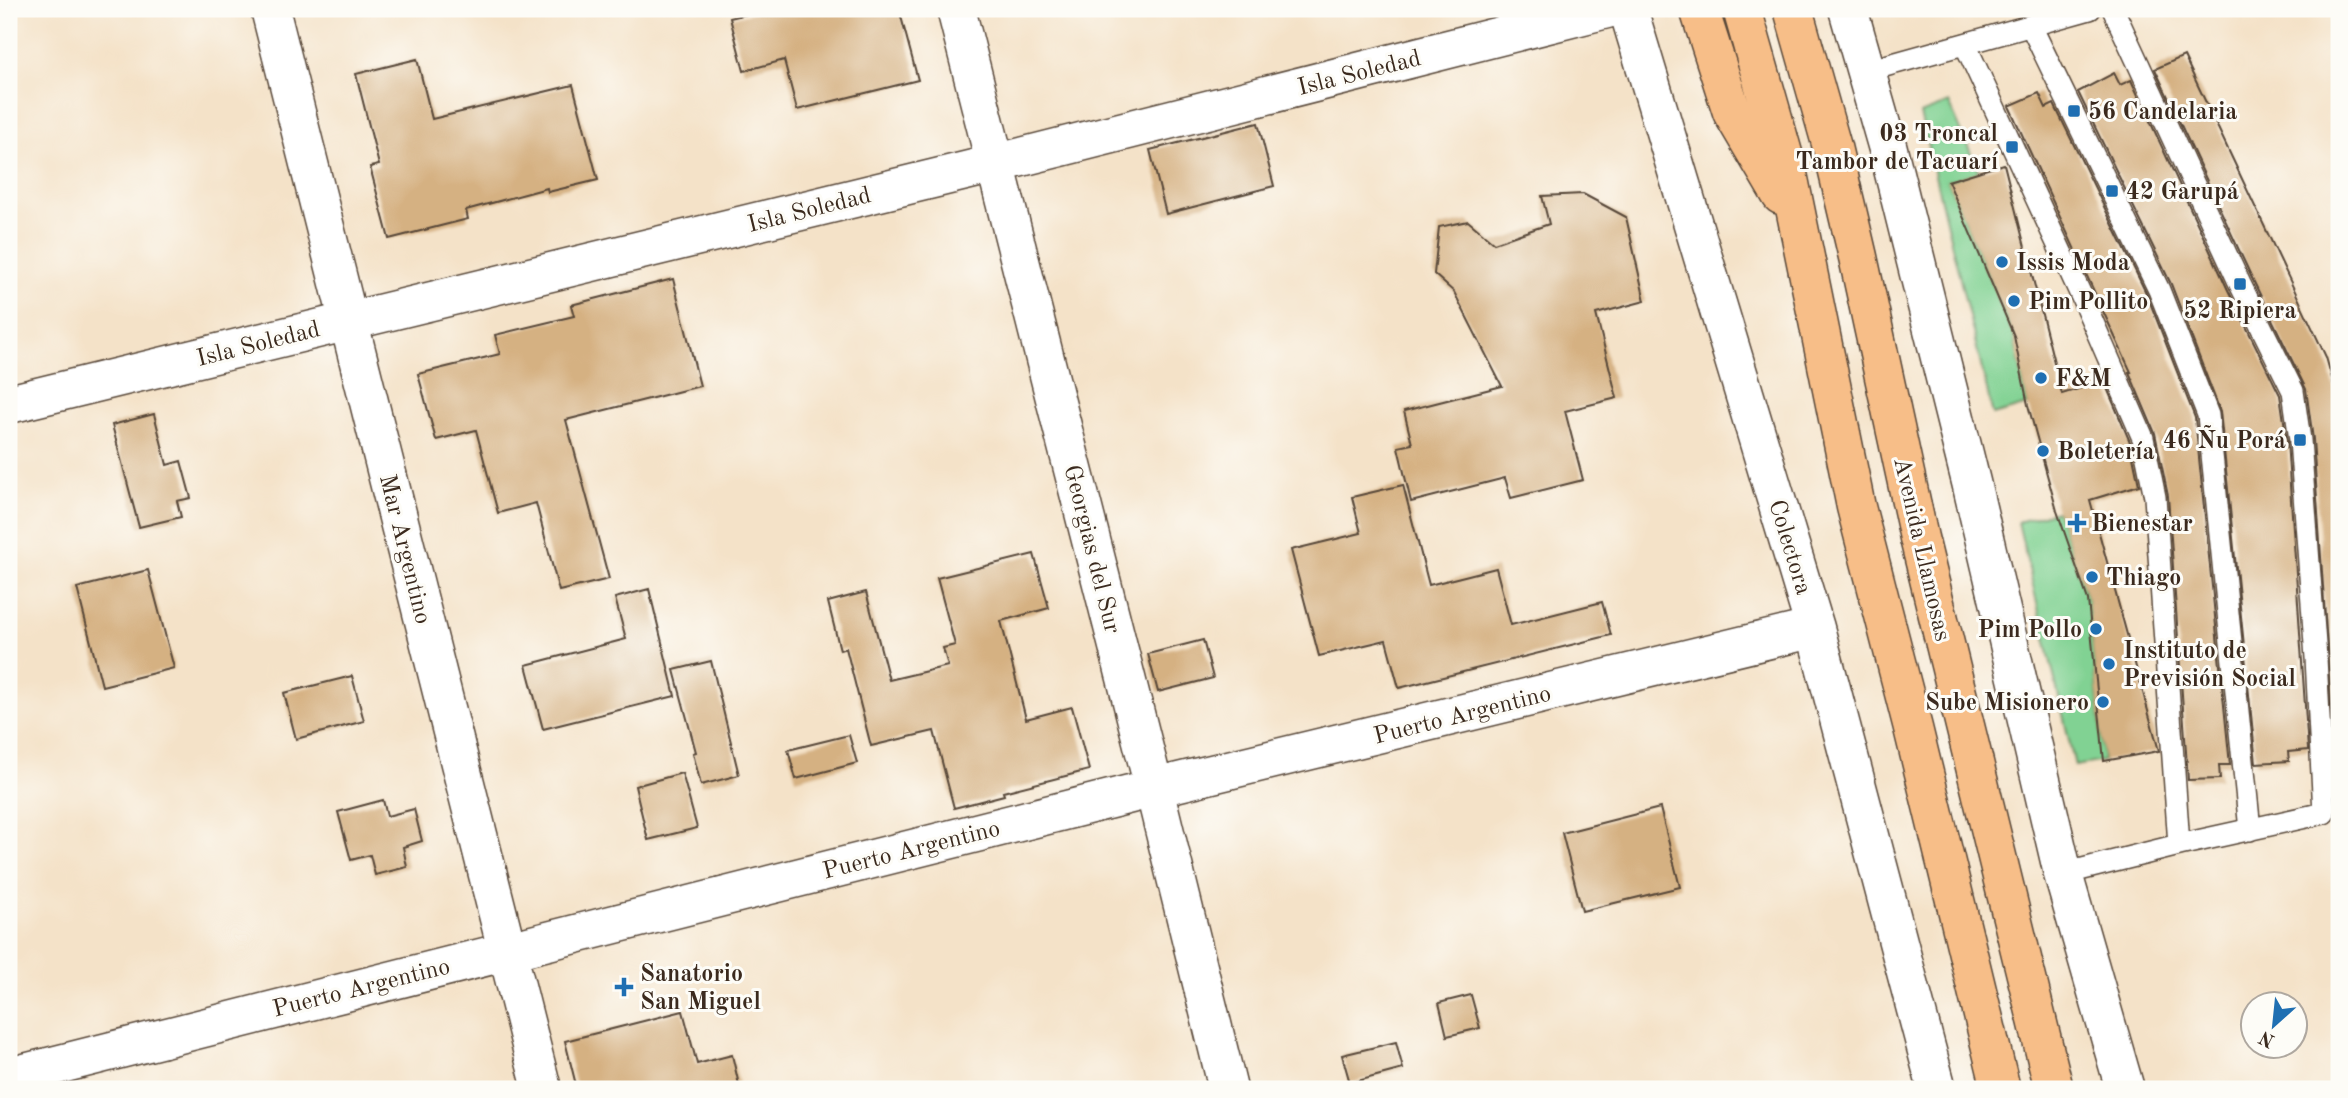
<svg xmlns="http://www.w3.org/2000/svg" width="2348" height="1098" font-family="'Old Standard TT',serif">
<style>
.green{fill:#81d293;stroke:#5e7e58;stroke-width:2}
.building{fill:#d5b182}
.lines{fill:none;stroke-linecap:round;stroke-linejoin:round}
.lane-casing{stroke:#574638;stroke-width:24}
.street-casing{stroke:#574638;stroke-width:41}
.highway-casing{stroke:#574638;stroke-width:41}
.lane{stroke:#fff;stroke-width:21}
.street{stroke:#fff;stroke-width:38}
.highway{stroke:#f7be88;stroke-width:38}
.poi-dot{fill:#1f6fb2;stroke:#fdfcf7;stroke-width:2.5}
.labels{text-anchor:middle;stroke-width:6;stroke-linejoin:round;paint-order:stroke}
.street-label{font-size:24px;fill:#3b2a1e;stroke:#fdfcf7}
.poi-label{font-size:24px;font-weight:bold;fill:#3b2a1e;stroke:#fdfcf7;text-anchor:start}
</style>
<rect width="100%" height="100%" fill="#fdfcf7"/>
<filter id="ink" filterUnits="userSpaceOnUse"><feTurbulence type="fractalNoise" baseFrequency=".0143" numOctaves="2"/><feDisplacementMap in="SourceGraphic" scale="14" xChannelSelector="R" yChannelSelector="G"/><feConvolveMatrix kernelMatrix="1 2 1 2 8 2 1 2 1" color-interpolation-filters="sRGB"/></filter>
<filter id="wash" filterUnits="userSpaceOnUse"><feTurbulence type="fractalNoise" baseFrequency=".00686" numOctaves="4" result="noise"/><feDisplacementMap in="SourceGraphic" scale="28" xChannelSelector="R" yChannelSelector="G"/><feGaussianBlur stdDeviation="1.57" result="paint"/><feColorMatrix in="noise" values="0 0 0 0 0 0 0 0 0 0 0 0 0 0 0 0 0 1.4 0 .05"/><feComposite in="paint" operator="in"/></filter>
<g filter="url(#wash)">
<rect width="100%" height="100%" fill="#f4e2c8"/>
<path class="green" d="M1949 103 1979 172 1948 181 2014 336 2028 405 1993 415 1920 114Z
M2057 511 2088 600 2104 761 2075 766 2018 522Z"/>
<g id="blocks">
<path class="building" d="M768 9H899L918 80 797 110 784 60 744 71 730 18Z
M2184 56 2326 357 2339 404V748L2334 749 2313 439 2306 389 2252 278 2155 69Z
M417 59 432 119 573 85 598 180 548 192 547 188 466 210 468 219 389 239 370 167 379 165 356 74Z
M2114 73 2120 85 2131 80 2228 290 2280 395 2287 441 2308 750 2288 752 2289 761 2256 763 2220 411 2171 284 2078 92Z
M2039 93 2046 108 2054 104 2147 295 2195 418 2230 765H2219L2220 779 2188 780 2168 496 2155 433 2129 372H2131L2009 106Z
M1258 123 1274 186 1166 214 1150 150Z
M2004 164 2062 394 2104 381 2130 442 2139 485 2090 500 2159 751 2104 761 2088 600 2057 511 2028 405 2014 336 1948 181Z
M1583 194 1626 217 1645 301 1596 314 1617 398 1565 411 1583 480 1511 498 1505 478 1411 502 1398 447 1412 444 1404 411 1502 386 1454 292 1434 274 1439 227 1468 221 1494 243 1549 224 1542 196Z
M673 279 700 386 566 420 609 579 559 591 536 503 498 513 476 430 436 440 418 374 500 354 495 335 574 316 571 305Z
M154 414 167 465 181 461 191 498 177 501 181 517 139 527 112 425Z
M1403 485 1429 585 1496 568 1511 625 1602 602 1611 635 1399 688 1386 640 1319 656 1291 550 1361 533 1352 497Z
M1034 554 1049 608 1001 621 1026 719 1072 707 1089 770 1003 792 1004 795 954 808 934 731 871 746 846 648 840 650 828 602 866 592 889 680 948 666 943 648 955 645 937 578Z
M148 570 174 668 102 686 77 588Z
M649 589 675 696 543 729 526 665 626 639 615 598Z
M1203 640 1213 678 1158 692 1148 654Z
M711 661 739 775 701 785 693 753 696 752 674 670Z
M352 676 364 721 296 739 284 693Z
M849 735 857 763 796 779 788 750Z
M682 773 697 828 648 840 635 786Z
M383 800 387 816 414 809 422 841 403 847 407 867 375 875 370 855 351 860 338 812Z
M1660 808 1680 887 1582 911 1562 833Z
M1471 995 1480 1028 1447 1036 1439 1003Z
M683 1011 697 1064 732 1055 740 1089H577L565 1041Z
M1396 1042 1403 1069 1350 1083 1342 1055Z"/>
</g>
</g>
<g filter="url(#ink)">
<use href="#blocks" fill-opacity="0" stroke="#574638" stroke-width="2"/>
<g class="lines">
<defs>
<path id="lane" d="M2031 26 2159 290 2208 415 2250 830
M1965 44 2081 295 2143 438 2155 497 2179 845
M1867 71 2090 9
M2063 874 2179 845 2324 813 2316 658 2300 440 2293 391 2240 284 2113 9"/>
<path id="street" d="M270 9 542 1089
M956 9 1154 788 1228 1089
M1628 9 1815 628 1937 1089
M1848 9 1888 149 1971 482 2063 874 2125 1089
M9 404 994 164 1607 9
M9 1077 1154 788 1815 628"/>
<path id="highway" d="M1699 9 1732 112 1781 195
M1742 9 1786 164 1856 507 1913 728 2001 1089
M1793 9 1832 147 1858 257 1919 538 2054 1089"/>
</defs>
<use href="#lane" class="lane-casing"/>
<use href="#street" class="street-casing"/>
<use href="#highway" class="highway-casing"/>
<use href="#lane" class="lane"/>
<use href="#street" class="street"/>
<use href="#highway" class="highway"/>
</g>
</g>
<g class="poi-dot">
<rect x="2067" y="104" width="14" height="14" rx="3.5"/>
<rect x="2005" y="140" width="14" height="14" rx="3.5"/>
<rect x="2105" y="184" width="14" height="14" rx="3.5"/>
<circle cx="2002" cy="262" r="7"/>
<rect x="2233" y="277" width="14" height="14" rx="3.5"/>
<circle cx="2014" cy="301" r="7"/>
<circle cx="2041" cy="378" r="7"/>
<rect x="2293" y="433" width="14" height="14" rx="3.5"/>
<circle cx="2043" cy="451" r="7"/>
<path d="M2073.5 512.5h7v7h7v7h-7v7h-7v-7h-7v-7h7z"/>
<circle cx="2092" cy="577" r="7"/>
<circle cx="2096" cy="629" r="7"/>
<circle cx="2109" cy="664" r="7"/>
<circle cx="2103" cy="702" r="7"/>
<path d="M620.5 976.5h7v7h7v7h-7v7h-7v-7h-7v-7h7z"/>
</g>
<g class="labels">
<g class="street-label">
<text transform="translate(1359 72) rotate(-14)" y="8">Isla Soledad</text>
<text transform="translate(809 209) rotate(-14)" y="8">Isla Soledad</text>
<text transform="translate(258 343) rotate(-14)" y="8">Isla Soledad</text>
<text transform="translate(1791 547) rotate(73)" y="8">Colectora</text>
<text transform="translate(406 549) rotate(76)" y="8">Mar Argentino</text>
<text transform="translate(1093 549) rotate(76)" y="8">Georgias del Sur</text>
<text transform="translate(1923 549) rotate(77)" y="8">Avenida Llamosas</text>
<text transform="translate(1462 714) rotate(-14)" y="8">Puerto Argentino</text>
<text transform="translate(911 849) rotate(-14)" y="8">Puerto Argentino</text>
<text transform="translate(361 987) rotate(-14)" y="8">Puerto Argentino</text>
</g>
<g class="poi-label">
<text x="2088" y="119">56 Candelaria</text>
<text x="1998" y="141" text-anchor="end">03 Troncal<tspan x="1998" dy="28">Tambor de Tacuarí</tspan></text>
<text x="2126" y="199">42 Garupá</text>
<text x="2016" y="270">Issis Moda</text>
<text x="2028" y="309">Pim Pollito</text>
<text x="2240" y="318" text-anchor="middle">52 Ripiera</text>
<text x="2055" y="386">F&amp;M</text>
<text x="2286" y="448" text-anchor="end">46 Ñu Porá</text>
<text x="2057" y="459">Boletería</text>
<text x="2091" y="531">Bienestar</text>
<text x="2106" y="585">Thiago</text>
<text x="2082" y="637" text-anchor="end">Pim Pollo</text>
<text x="2123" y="658">Instituto de<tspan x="2123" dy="28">Previsión Social</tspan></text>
<text x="2089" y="710" text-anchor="end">Sube Misionero</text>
<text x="640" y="981">Sanatorio<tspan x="640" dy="28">San Miguel</tspan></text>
</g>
</g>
<rect width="2348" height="1098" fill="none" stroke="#fdfcf7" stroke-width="35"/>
<g transform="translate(2274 1025) rotate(207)"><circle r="33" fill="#fdfcf7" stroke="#afa8a0" stroke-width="2"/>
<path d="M0-5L12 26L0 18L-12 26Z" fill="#1f6fb2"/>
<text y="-10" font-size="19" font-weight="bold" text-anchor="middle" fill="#3b2a1e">N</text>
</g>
</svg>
